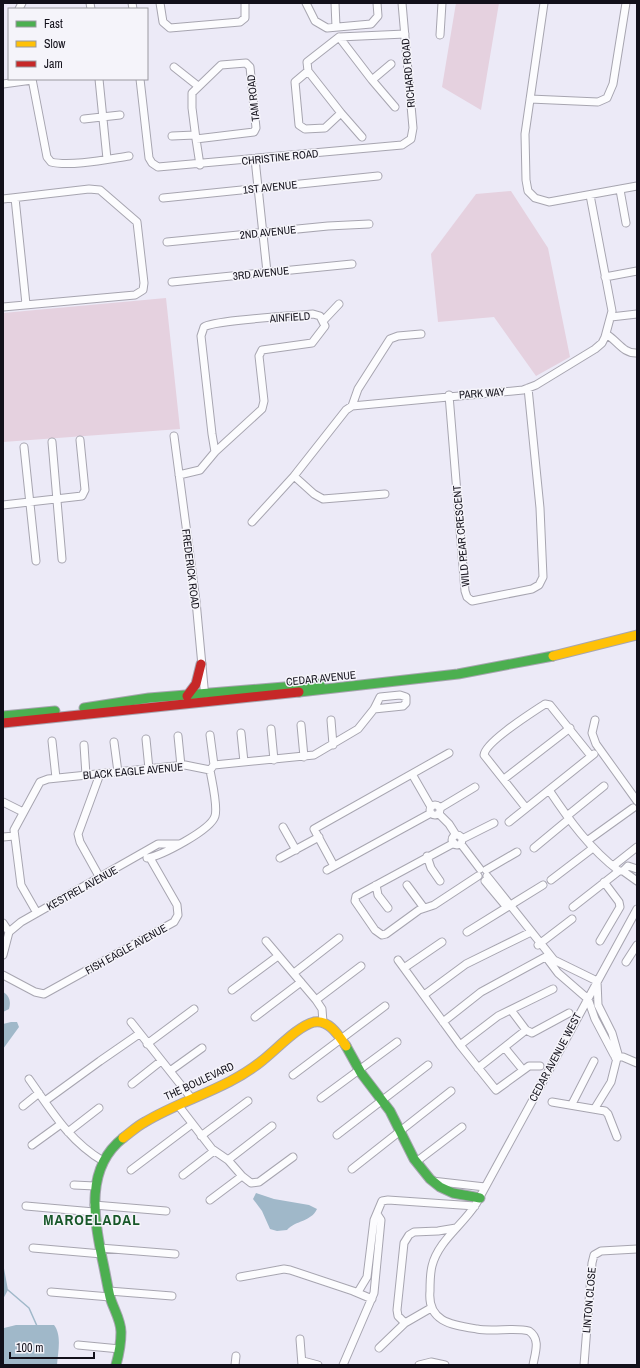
<svg xmlns="http://www.w3.org/2000/svg" width="640" height="1368" font-family="'Archivo Narrow',sans-serif">
<style>
.green{fill:#e5d1df}
.water{fill:#a0b8c9}
.lines{fill:none;stroke-linecap:round;stroke-linejoin:round}
.stream{stroke:#a0b8c9;stroke-width:1.5}
.street-casing{stroke:#a7a5b0;stroke-width:9}
.fast-casing{stroke:#a7a5b0;stroke-width:11}
.slow-casing{stroke:#a7a5b0;stroke-width:11}
.jam-casing{stroke:#a7a5b0;stroke-width:11}
.street{stroke:#fcfcfe;stroke-width:7}
.fast{stroke:#4caf50;stroke-width:9}
.slow{stroke:#ffc107;stroke-width:9}
.jam{stroke:#c62828;stroke-width:9}
.labels{text-anchor:middle;stroke-width:3;stroke-linejoin:round;paint-order:stroke}
.street-label{font-size:11px;fill:#12101a;stroke:#f5f4fa}
.district-label{font-size:15px;font-weight:bold;letter-spacing:1px;fill:#175729;stroke:#f5f4fa}
</style>
<rect width="100%" height="100%" fill="#eceaf7"/>
<path class="green" d="M456 3H499L481 110 442 87Z
M511 191 548 248 570 357 536 376 494 317 438 322 431 254 476 194Z
M166 298 180 429 3 442V313Z"/>
<path class="water" d="M3 992C10 996 11 1002 9 1009L3 1012Z
M11 1022H17L19 1027 3 1049V1024Z
M256 1193 274 1199 309 1205 317 1209C311 1222 296 1220 287 1230L277 1231 270 1229 262 1211 253 1199Z
M3 1263 8 1290 3 1299Z
M16 1325H54C62 1335 58 1352 57 1365H3L4 1328Z"/>
<g class="lines">
<path class="stream" d="M8 1290 29 1308 37 1326"/>
<defs>
<path id="street" d="M90 3 91 9
M132 3 133 9
M160 3 163 22 170 28 240 22 245 18V3
M306 3 315 21 327 28 371 24 378 16 377 3
M335 3 336 27
M544 3 525 134 526 180 528 191 535 198 549 202 637 186
M19 9 22 3
M440 35 442 3
M339 37 372 80 395 107
M246 63 250 67 256 128 254 132 196 139 192 108V93L221 65Z
M174 67 198 86
M308 71 295 82 299 125 305 129 325 128 341 113
M32 79 47 157 51 162C70 167 109 159 129 156
M99 79 107 159
M140 79 149 158 152 163 158 167 402 145 411 139 413 128 402 3
M372 80 391 64
M3 84 32 80
M530 99 598 102 607 98 613 84 626 3
M84 119 120 115
M172 136 195 135
M362 137 341 113 308 71 307 62 339 37 405 34
M196 139 200 165
M255 159 267 272
M620 190 626 223
M15 198 26 304
M163 198 378 176
M3 199 89 189 100 190 137 222 144 283 143 290 135 295 3 307
M167 242 328 226 369 224
M605 277 637 271
M172 282 352 264
M611 317 637 314
M323 321 339 304
M606 334C617 340 623 354 637 353
M449 395 465 591 467 597 472 601 532 589 539 585 543 577 540 508 528 388
M352 406 358 389 390 339 398 336 421 334
M174 436 196 601 205 698
M52 442 62 559
M24 447 36 561
M179 475 200 470 215 452 262 409 264 401 259 356 262 350 312 343 325 326 320 316 313 314C295 316 214 320 204 327L201 336 212 434 215 452
M294 476 314 494 323 499 385 494
M3 505 82 496 85 490 80 440
M252 522 294 476 346 410 352 406 523 390 536 385 595 349 602 343 605 337 612 311 590 195
M331 720 333 745
M595 720 592 733 596 744 637 801
M301 725 304 757
M271 729 274 760
M241 733 244 762
M210 735 214 765
M178 736 181 766
M146 739 149 769
M52 741 56 778
M114 742 118 772
M84 745 86 775
M210 770 214 765 314 755 358 729 374 709 380 697 400 695 406 697V703L403 706 374 709
M100 774 78 834 80 842 100 878
M412 774 431 807
M504 779 570 728
M549 790C569 820 590 849 619 871H623L637 881
M3 802 23 812
M430 810a5 5 0 1 1 10 0a5 5 0 1 1-10 0Z
M440 808 475 787
M526 808 484 755C485 742 533 712 545 704L550 705 591 756
M439 814 449 824 456 835
M567 816 604 786
M509 822 594 754
M283 827 296 850
M452 840a5 5 0 1 1 10 0a5 5 0 1 1-10 0Z
M3 837 14 836
M462 839 494 823
M587 841 633 808
M454 843 356 896 355 901 375 930 382 935 386 934 419 910 434 905 478 876
M461 844 480 869
M534 848 569 819
M427 856 431 868 440 881
M147 858C161 856 211 830 215 816 218 806 212 782 210 770
M280 858 319 837
M334 866 314 829 449 753
M613 866 637 847
M327 870 431 813
M486 870 517 852
M623 871 628 866 637 869
M487 876 554 960 597 981 598 1005 612 1033 618 1054 611 1082 595 1108
M551 880 593 848
M485 881 505 905
M376 885 378 895 388 908
M407 885 424 908
M573 907 619 871
M37 913 21 885 14 830 40 782 48 779 185 765 210 770
M3 923 9 932
M467 932 543 885
M266 941 316 1000 322 1009 323 1022
M600 941 620 907 619 902 604 882
M538 945 572 919
M3 955 9 932 21 922 158 844H179
M546 957 558 973 588 999 595 1019 614 1055
M398 960 460 1045 498 1016 553 989
M626 962 637 945
M404 968 442 942
M294 973 339 938
M3 975 35 992 44 994 174 922 178 915 177 905 150 858
M232 990 278 956
M424 995 466 964 529 933
M316 1000 361 966
M511 1010 526 1030 532 1033 569 1013
M255 1017 301 982
M131 1022 192 1099
M443 1022 481 992 549 955
M147 1044 194 1009
M460 1045 496 1090 529 1066H540
M505 1048 523 1070
M615 1057H623L637 1063
M478 1068 526 1030
M170 1071 202 1048
M293 1075 385 1006
M29 1079C51 1110 69 1141 103 1161
M132 1084 161 1061
M321 1098 397 1042
M45 1101 100 1061 139 1034
M552 1102 605 1111 608 1114 617 1137
M572 1104 594 1061
M178 1105 212 1149 228 1160 242 1176 251 1183 259 1182 293 1157
M23 1106 39 1093
M68 1132 99 1108
M337 1135 428 1065
M201 1136 248 1101
M32 1145 61 1124
M228 1160 272 1126
M416 1162 462 1127
M352 1169 451 1091
M131 1170 192 1124
M183 1175 214 1151
M432 1181 485 1187
M74 1185 95 1186
M210 1200 242 1176
M94 1205 166 1211
M26 1206 94 1212
M33 1248 102 1254
M100 1248 175 1254
M240 1277 284 1269 290 1270 353 1291 372 1299
M109 1291 172 1296
M51 1292 110 1297
M358 1292 367 1277 374 1220 382 1201 388 1200 475 1206
M431 1308 405 1323 398 1316 397 1310 404 1243 409 1235 414 1232 438 1231 456 1228
M300 1339 302 1365
M78 1345 120 1349
M379 1348 405 1323
M303 1361 318 1365
M235 1365 236 1356
M343 1365 374 1293 381 1220 377 1214
M419 1365 431 1362 445 1365
M533 1365C535 1353 541 1339 529 1331 516 1327 493 1332 477 1329 452 1325 427 1322 430 1291 430 1283 430 1274 432 1266 438 1241 463 1225 476 1204L637 909
M584 1365 592 1263 594 1255 601 1251 637 1249"/>
<path id="fast" d="M299 692 458 674 553 656
M84 708 149 698 320 684
M3 716 55 711
M346 1046 361 1073 390 1111 414 1159 430 1179 440 1187 453 1193 480 1198
M116 1365C119 1354 121 1343 121 1332 121 1320 113 1308 110 1297 107 1284 105 1271 102 1258 94 1217 85 1168 123 1138"/>
<path id="slow" d="M553 656 637 635
M123 1138C130 1133 137 1126 145 1122 183 1099 228 1089 263 1060 277 1049 298 1026 314 1022 329 1019 339 1036 346 1046"/>
<path id="jam" d="M187 696 196 684 201 664
M3 723 299 692"/>
</defs>
<use href="#street" class="street-casing"/>
<use href="#fast" class="fast-casing"/>
<use href="#slow" class="slow-casing"/>
<use href="#jam" class="jam-casing"/>
<use href="#street" class="street"/>
<use href="#fast" class="fast"/>
<use href="#slow" class="slow"/>
<use href="#jam" class="jam"/>
</g>
<g class="labels">
<g class="street-label">
<text transform="translate(408 73) rotate(-95)" y="4">RICHARD ROAD</text>
<text transform="translate(253 98) rotate(-96)" y="4">TAM ROAD</text>
<text transform="translate(280 157) rotate(-6)" y="4">CHRISTINE ROAD</text>
<text transform="translate(270 187) rotate(-6)" y="4">1ST AVENUE</text>
<text transform="translate(268 232) rotate(-6)" y="4">2ND AVENUE</text>
<text transform="translate(261 273) rotate(-6)" y="4">3RD AVENUE</text>
<text transform="translate(290 317) rotate(-4)" y="4">AINFIELD</text>
<text transform="translate(482 393) rotate(-4)" y="4">PARK WAY</text>
<text transform="translate(461 536) rotate(-95)" y="4">WILD PEAR CRESCENT</text>
<text transform="translate(191 569) rotate(83)" y="4">FREDERICK ROAD</text>
<text transform="translate(321 678) rotate(-6)" y="4">CEDAR AVENUE</text>
<text transform="translate(133 771) rotate(-5)" y="4">BLACK EAGLE AVENUE</text>
<text transform="translate(82 888) rotate(-29)" y="4">KESTREL AVENUE</text>
<text transform="translate(126 949) rotate(-29)" y="4">FISH EAGLE AVENUE</text>
<text transform="translate(555 1057) rotate(-62)" y="4">CEDAR AVENUE WEST</text>
<text transform="translate(199 1081) rotate(-25)" y="4">THE BOULEVARD</text>
<text transform="translate(589 1300) rotate(-85)" y="4">LINTON CLOSE</text>
</g>
<g class="district-label">
<text x="92" y="1225">MAROELADAL</text>
</g>
</g>
<rect width="640" height="1368" fill="none" stroke="#12101a" stroke-width="8"/>
<rect x="8" y="8" width="140" height="72" fill="#f5f4fa" stroke="#9a99a0"/>
<rect x="16" y="21" width="20" height="6" fill="#4caf50" stroke="#9a99a0"/>
<text x="44" y="28" font-size="12" fill="#12101a">Fast</text>
<rect x="16" y="41" width="20" height="6" fill="#ffc107" stroke="#9a99a0"/>
<text x="44" y="48" font-size="12" fill="#12101a">Slow</text>
<rect x="16" y="61" width="20" height="6" fill="#c62828" stroke="#9a99a0"/>
<text x="44" y="68" font-size="12" fill="#12101a">Jam</text>
<path d="M10 1352v6h84v-6" fill="none" stroke="#12101a" stroke-width="2"/>
<text x="16" y="1352" font-size="12" fill="#12101a" stroke="#f5f4fa" stroke-width="3" paint-order="stroke">100 m</text>
</svg>
